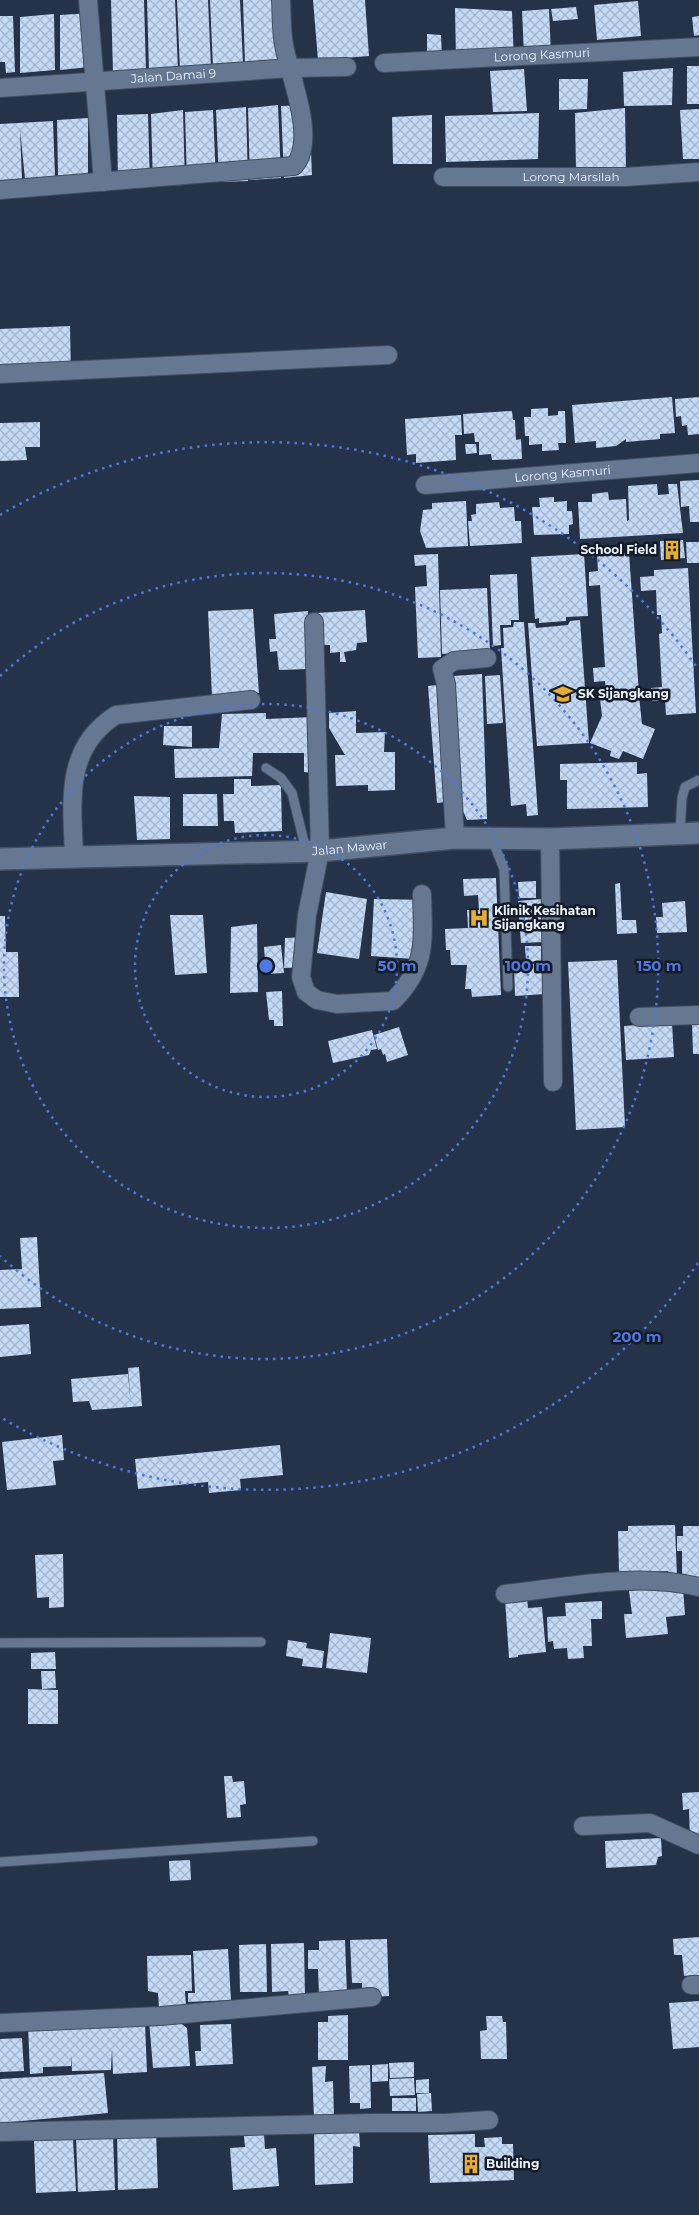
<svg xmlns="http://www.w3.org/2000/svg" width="699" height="2215" font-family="Montserrat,sans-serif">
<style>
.building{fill:url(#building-cross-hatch)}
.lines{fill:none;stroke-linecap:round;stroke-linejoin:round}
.service-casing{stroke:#414e60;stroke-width:11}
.minor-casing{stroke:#414e60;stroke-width:20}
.tertiary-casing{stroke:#414e60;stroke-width:24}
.service{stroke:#657791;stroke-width:9}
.minor{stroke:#657791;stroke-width:18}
.tertiary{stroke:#657791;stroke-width:21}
.ring{fill:none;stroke:#5077e1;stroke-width:2.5;stroke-dasharray:2.5 5}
.labels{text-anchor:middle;stroke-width:5;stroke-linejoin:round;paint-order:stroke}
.street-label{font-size:12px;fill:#e9f1fd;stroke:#141b25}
.poi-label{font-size:12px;font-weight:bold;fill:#e9f1fd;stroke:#141b25;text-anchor:start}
.centre{fill:#5077e1;stroke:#141b25;stroke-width:2.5}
.ring-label{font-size:15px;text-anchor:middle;font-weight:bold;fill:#5077e1;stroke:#141b25;stroke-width:5;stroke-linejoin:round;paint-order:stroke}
</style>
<defs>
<pattern id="building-cross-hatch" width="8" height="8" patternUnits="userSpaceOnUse" patternTransform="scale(1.25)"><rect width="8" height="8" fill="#c4d9f6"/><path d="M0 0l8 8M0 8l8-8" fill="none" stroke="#a4b5cc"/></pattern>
</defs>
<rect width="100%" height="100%" fill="#24334a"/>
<path class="building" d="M111 0H144L146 72 113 74Z
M147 0H175L178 70 149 71Z
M177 0H208L211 68 180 70Z
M210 0H240L243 64 213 67Z
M243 0H287L292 63 245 65Z
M313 0H365L369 56 318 60Z
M638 1 641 36 597 40 594 5Z
M576 7 578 19 553 21 551 9Z
M455 8 512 11 514 61 456 59Z
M549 9 551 54 524 55 522 11Z
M93 13 99 66 60 70V15Z
M54 14 55 70 20 73V17Z
M0 16H13L15 72 6 73 5 62H0Z
M699 16V35L694 36 692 17Z
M427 34 441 35 442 57H427Z
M687 66H699V104H687Z
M673 68 672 105 624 106 623 72Z
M524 69 527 111 493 112 490 71Z
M559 79H588L587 109 559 110Z
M278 105 281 178 250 180 248 108Z
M309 105 312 175 284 178 281 106Z
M246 107 248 181 219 182 216 110Z
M625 108 626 171 576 172 575 113Z
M699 109V159H683L680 110Z
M183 110 185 185 153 186 151 114Z
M213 110 216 181 187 183 185 112Z
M539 113 538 159 446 162 445 116Z
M148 114 150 185 118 186 117 115Z
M432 115V164H393L392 117Z
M88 118V175L58 176 57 120Z
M53 121 55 176 25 179 20 129 22 179 0 180V124Z
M70 326 71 375 0 366V329Z
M672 397 675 433 660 434V439L626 442V439L616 446 596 448V441L575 443 572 405Z
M699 397V434L688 435 687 425 682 426 681 416 676 417 675 399Z
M548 408V416L558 415V411H565L566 443H558L559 450 542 451V444L529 445V436H525L524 417H531V409Z
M512 411 513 420H515L516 440 521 439 522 459 492 460 491 454 479 455V442H475L474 433 464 434 463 414Z
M461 415 462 435H455L456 460 416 463V454L407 455 405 419Z
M40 422V447H25L27 460 0 461V423Z
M465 444H476L477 453 466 454Z
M699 480V522H690L689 506 681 507 680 481Z
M657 484 658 495 669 494 668 484H677L683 533 580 539 578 502H592V494L608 492 609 500 626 499 627 521 629 520 628 486Z
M554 497V502L567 501V511H572L573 524 569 525V534L534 535 532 507H540L539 498Z
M466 501 468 546 426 548 420 531 423 510 432 509V503Z
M499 502 500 508 514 507 515 521H521L522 543 470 546 468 521H472L471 515 476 514V504Z
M683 540 685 558 661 560 660 541Z
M686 542H699V563H687Z
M629 553 639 693 606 696 605 681 594 682 593 668 605 667 600 585 589 586V572L598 571 597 555Z
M438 554 441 657 418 658 415 587 427 586 426 565 415 566 414 555Z
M584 554 588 616 566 617V621L539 623V618L535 619 531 557Z
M688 568 696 713 666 715 665 700 652 701 651 688 662 687 659 634 662 633 661 615H657L656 590 641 591 640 577 654 576V570Z
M517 574 519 620H511V625H500L501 645 493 646 490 575Z
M487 588 490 652 442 654 440 590Z
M253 609 259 693 212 697 208 611Z
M365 610 367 642 357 643 356 650 344 652 346 662H340V652L330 653V645H320L316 613Z
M308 611 309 669 279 670 277 651 270 652 269 639H276L274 614Z
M580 620 589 743 537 746 528 623H535L536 628 568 625 570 621Z
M514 622H524L538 815 527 816 526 804 511 806 501 648H504L503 628 513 627Z
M482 674 487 819 467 820 461 807 453 676Z
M500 675 503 723 487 724 485 676Z
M437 685 446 802 437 803 428 686Z
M639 696 642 724 655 729 643 759 623 751 619 759 610 756 611 751 590 743 602 716 600 699Z
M356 711V733L385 732 384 752H395V790L368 791V785L336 786 335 755H345L329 728V713Z
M266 713V719L313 717 312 773 304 772V753H253L252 776 175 778 174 749 219 748 222 714Z
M164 726H192V747L163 745Z
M637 762V774L647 773 648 807 567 809V780H560V764Z
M234 779H251V786L281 785 282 831 235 833 234 821H224L223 794H234Z
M183 794H217L218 826H183Z
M134 796 170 797V839L137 840Z
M496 878 501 995 472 997 471 989H465L467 965H451L450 950H446L445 929 468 928 467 910H479L478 895 464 896 463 879Z
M536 881V898H519L518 882Z
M620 883 622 920H636L637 933 617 934 615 884Z
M326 892 367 899 359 959 317 953Z
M374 899 430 900 428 960 371 956Z
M541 899 545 942 521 943 518 901Z
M685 901 687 932 657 933 656 917H663L662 903Z
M170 915H203L207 973 175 975Z
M0 916H5L6 952H18L19 997H0Z
M257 924 258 992 230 993 231 927Z
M308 937 307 967 284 968 285 938Z
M281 945 284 973 266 974 264 947Z
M525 946H541V961L526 962Z
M617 960 625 1127 576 1130 568 962Z
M543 963 545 994 515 996 514 965Z
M282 991 283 1026H274V1020H269L266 992Z
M692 1022H699V1054H693Z
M672 1023 674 1057 626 1060 624 1026Z
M399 1027 408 1055 387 1062 385 1054 383 1055 381 1049 378 1050 374 1035Z
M372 1030 377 1049 371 1050 369 1055 333 1063 328 1041Z
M37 1237 41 1307 0 1309V1270L22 1269 20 1238Z
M29 1324 31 1354 0 1357V1326Z
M139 1367 142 1406 131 1407 128 1368Z
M128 1374 131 1407 92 1410 89 1401 73 1402 71 1379Z
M62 1435 64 1460 53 1461 56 1485 7 1490 2 1442Z
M280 1445 283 1475 240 1479 241 1490 209 1493 208 1482 138 1489 135 1459Z
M675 1525 677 1577H669L668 1571 619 1573 618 1531H628V1526Z
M683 1526H699V1577H682V1551H677V1536H683Z
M63 1554 64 1607 49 1608V1597L37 1598 35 1555Z
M654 1584V1590L683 1588 685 1615 666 1617 668 1634 626 1638 624 1614H632L629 1591 640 1590V1585Z
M527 1597 528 1608 542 1607 546 1652 518 1655V1657L509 1658 505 1599Z
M602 1601V1619H591L592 1646H583L584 1658 568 1659 567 1648 554 1649 553 1641 548 1642 547 1617 566 1616 565 1603Z
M330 1633 371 1638 367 1673 326 1668Z
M288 1640 307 1643 306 1648 324 1651 322 1668 302 1666 303 1659 286 1656Z
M55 1652 56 1669H31V1653Z
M41 1671H55L56 1688 42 1689Z
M28 1689 58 1690V1724H28Z
M224 1776H232L233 1782 244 1781 246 1804 240 1805 241 1817 227 1818Z
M699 1792V1840H690L689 1809 683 1810 682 1793Z
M661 1838 662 1856 658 1857 656 1865 606 1868 605 1841Z
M190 1860 191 1880 170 1881 169 1861Z
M699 1937V1975L684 1976 682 1955H674L673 1939Z
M387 1939 389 1996 372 1997V1987L362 1988V1983H352L350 1940Z
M345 1940 347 1995H319L318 1969H308V1950H319V1941Z
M304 1943 305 1997H289L288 1991 272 1992 271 1944Z
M266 1944 267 1992H240L239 1945Z
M228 1949 231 2000 188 2002V1993H195L193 1951Z
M191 1955 192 1991H185L186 2007 159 2008 158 1993 148 1991 147 1956Z
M699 2001V2047L673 2049 669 2003Z
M348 2015V2060H318V2022H328V2016Z
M486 2016H502L503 2022H506L507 2059H481L480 2031 487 2030Z
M175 2019 187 2028 190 2066 153 2068 149 2021Z
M145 2023 147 2072 113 2074 112 2049 111 2070 72 2071 71 2055V2066L43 2067V2073L30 2074 28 2025Z
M231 2024 233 2064 196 2066 195 2051H201L200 2025Z
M22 2038 24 2071 0 2072V2039Z
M414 2062V2077L390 2078 389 2063Z
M388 2064V2081L372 2082V2065Z
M370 2065 371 2108 360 2109V2103H350L349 2066Z
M326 2066 325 2082 333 2081 334 2117 314 2119 312 2067Z
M104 2073 108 2113 0 2123V2079Z
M414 2078 415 2095 390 2096 389 2079Z
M429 2079V2093H416V2080Z
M431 2093 432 2111 418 2112 417 2094Z
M392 2098H416V2111H392Z
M359 2130 360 2147 353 2146V2183L315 2185 314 2131Z
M156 2132 158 2188 118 2190 117 2134Z
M264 2134 265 2149 276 2148 279 2186 233 2190 230 2148 245 2147 244 2136Z
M475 2134V2147H485L484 2138 502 2137V2144H513L514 2180 430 2183 428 2135Z
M113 2135 115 2190 78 2192 76 2137Z
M73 2139 76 2191 36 2193 34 2141Z"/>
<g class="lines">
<defs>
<path id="service" d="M266 768 281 778 292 793 306 850
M680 833 682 798 685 787 699 780
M492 839 504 869 508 987
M0 1643 261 1642
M0 1862 313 1841"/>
<g id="minor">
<path d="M88 0 103 182"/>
<path id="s1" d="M384 63 699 47"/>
<path id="s2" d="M0 88 291 68 347 67"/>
<path id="s3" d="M443 177H625L699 172"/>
<path d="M0 190 294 166C317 141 291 79 285 50 281 34 282 16 281 0"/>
<path d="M0 374 388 355"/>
<path id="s4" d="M425 485 699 463"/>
<path d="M314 622 320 851 307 915 301 977 306 992 317 1000 337 1004 393 1001C428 966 423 940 422 894"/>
<path d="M455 838 446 684 442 669 454 661 487 658"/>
<path d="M550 839 553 1082"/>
<path d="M74 856C72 801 64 748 116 715L251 700"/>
<path d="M639 1017 699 1015"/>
<path d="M505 1594C569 1587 635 1572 699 1587"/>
<path d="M583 1826 650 1823 699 1845"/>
<path d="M691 1985H699"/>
<path d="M0 2023 161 2016 372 1997"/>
<path d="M0 2132 372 2123H446L489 2120"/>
</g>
<g id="tertiary">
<path id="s5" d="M0 859 320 851 455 838 550 839 699 833"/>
</g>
</defs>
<use href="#service" class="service-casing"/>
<use href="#minor" class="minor-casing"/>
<use href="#tertiary" class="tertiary-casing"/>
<use href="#service" class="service"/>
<use href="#minor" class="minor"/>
<use href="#tertiary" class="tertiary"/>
</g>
<g class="ring">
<circle cx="266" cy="966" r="131"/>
<circle cx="266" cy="966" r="262"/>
<path d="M0 676A393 393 0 1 1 0 1256"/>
<path d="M698 1263A524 524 0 0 1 0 1417M0 515A524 524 0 0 1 698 669"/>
</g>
<defs>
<symbol id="building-bare" viewBox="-9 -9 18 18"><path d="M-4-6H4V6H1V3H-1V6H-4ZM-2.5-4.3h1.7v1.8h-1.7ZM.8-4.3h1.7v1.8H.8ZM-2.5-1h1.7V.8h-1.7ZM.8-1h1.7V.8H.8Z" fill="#e5ad35" stroke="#141b25" stroke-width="2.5" paint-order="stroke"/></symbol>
<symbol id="school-bare" viewBox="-9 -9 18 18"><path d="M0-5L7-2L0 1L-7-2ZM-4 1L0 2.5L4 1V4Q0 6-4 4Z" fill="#e5ad35" stroke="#141b25" stroke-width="2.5" paint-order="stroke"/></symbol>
<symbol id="hospital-bare" viewBox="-9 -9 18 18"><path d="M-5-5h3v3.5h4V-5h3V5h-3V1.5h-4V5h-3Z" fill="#e5ad35" stroke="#141b25" stroke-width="2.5" paint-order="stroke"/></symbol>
</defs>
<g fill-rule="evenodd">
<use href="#building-bare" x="658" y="536" width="28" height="28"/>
<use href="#school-bare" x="549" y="680" width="28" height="28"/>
<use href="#hospital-bare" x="465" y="904" width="28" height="28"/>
<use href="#building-bare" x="457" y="2150" width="28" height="28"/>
</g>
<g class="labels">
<g class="street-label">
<text dy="4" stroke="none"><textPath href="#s1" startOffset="158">Lorong Kasmuri</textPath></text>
<text dy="4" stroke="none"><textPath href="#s2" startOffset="174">Jalan Damai 9</textPath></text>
<text dy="4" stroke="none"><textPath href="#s3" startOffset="128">Lorong Marsilah</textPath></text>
<text dy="4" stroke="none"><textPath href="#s4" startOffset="138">Lorong Kasmuri</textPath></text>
<text dy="4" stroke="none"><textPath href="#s5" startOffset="350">Jalan Mawar</textPath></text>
</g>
<g class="poi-label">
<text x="657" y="554" text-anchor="end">School Field</text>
<text x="578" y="698">SK Sijangkang</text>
<text x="494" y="915">Klinik Kesihatan<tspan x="494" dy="14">Sijangkang</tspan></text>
<text x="486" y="2168">Building</text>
</g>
</g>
<circle cx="266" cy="966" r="8" class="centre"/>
<g class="ring-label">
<text x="397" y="971">50 m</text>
<text x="528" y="971">100 m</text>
<text x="659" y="971">150 m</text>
<text x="637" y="1342">200 m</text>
</g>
</svg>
